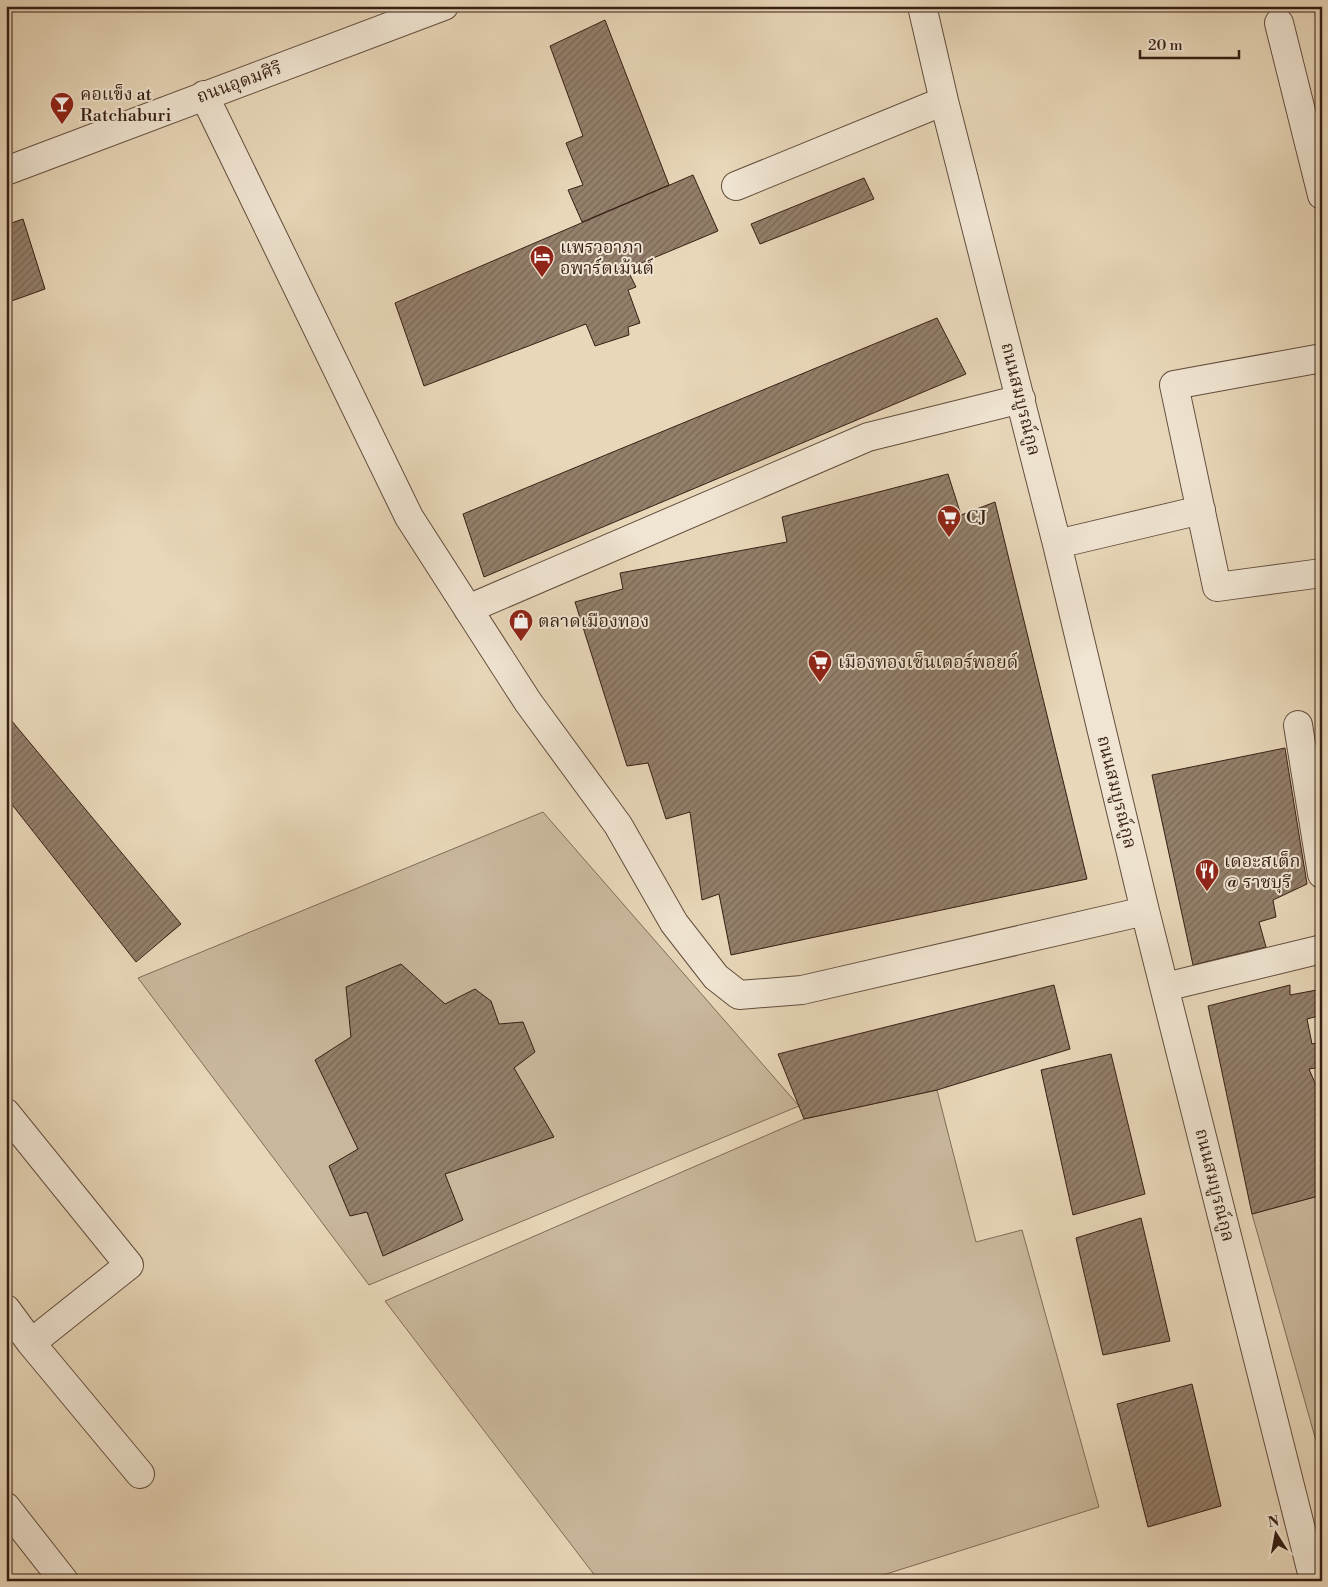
<svg xmlns="http://www.w3.org/2000/svg" width="1328" height="1587" font-family="'Libre Bodoni','Noto Serif Thai',serif">
<style>
.green{fill:#cab89d;stroke:#806c58}
.building{fill:url(#building-hatch);stroke:#371f14}
.lines{fill:none;stroke-linecap:round;stroke-linejoin:round}
.minor-casing{stroke:#634d3d;stroke-width:30}
.minor{stroke:#f0e5d2;stroke-width:28}
.labels{text-anchor:middle;stroke-width:4;stroke-linejoin:round;paint-order:stroke}
.street-label{font-size:18px;fill:#371f14;stroke:#f0e5d2}
.poi-label{font-size:18px;fill:#371f14;stroke:#f0e5d2;text-anchor:start}
</style>
<defs>
<pattern id="building-hatch" width="6" height="6" patternUnits="userSpaceOnUse" patternTransform="scale(1.25)"><rect width="6" height="6" fill="#937f6a"/><path d="M-1 1l2-2M0 6l6-6M5 7l2-2" fill="none" stroke="#796756"/></pattern>
</defs>
<rect width="100%" height="100%" fill="#e8d7b9"/>
<filter id="stains"><feTurbulence type="fractalNoise" baseFrequency=".004" numOctaves="4"/><feColorMatrix values="0 0 0 0 .2 0 0 0 0 .09 0 0 0 0 .02 0 0 0 .5 -.17"/></filter>
<radialGradient id="worn" r=".72"><stop offset=".6" stop-color="#630" stop-opacity="0"/><stop offset="1" stop-color="#630" stop-opacity=".3"/></radialGradient>
<path class="green" d="M543 812 799 1106 369 1285 138 978Z
M937 1090 976 1242 1022 1230 1099 1507 864 1581H599L385 1301 804 1119Z
M1322 1195V1462L1252 1214Z"/>
<path class="building" d="M605 20 669 185 582 222 568 190 583 185 566 143 583 136 550 46Z
M693 175 718 231 627 269 636 287 628 290 640 323 628 327 629 335 595 346 586 324 424 386 395 303Z
M864 178 874 199 760 244 751 224Z
M23 219 45 289 6 303V225Z
M937 318 966 374 484 577 463 514Z
M948 474 961 515 995 502 1087 879 731 955 719 894 702 900 690 812 666 819 648 763 627 766 575 602 623 589 620 573 787 542 782 517Z
M6 714 181 924 136 962 6 797Z
M1285 748 1307 884 1273 900 1276 917 1259 922 1266 947 1193 965 1152 775Z
M401 964 445 1004 475 989 491 1001 499 1024 523 1022 535 1052 514 1068 554 1137 445 1174 463 1220 383 1256 367 1212 350 1216 329 1166 358 1149 315 1060 351 1037 346 987Z
M1054 985 1070 1049 937 1090 804 1119 778 1054Z
M1290 985V995L1322 989V1015L1307 1019 1312 1044 1322 1042V1067L1309 1069 1318 1090 1322 1089V1169L1319 1170 1322 1185V1195L1252 1214 1208 1006Z
M1111 1054 1145 1194 1073 1215 1041 1070Z
M1141 1218 1170 1341 1103 1355 1076 1238Z
M1192 1384 1221 1506 1148 1527 1117 1404Z"/>
<g class="lines">
<defs>
<path id="minor" d="M922 6 944 101 1057 544 1145 911 1314 1581
M1279 23 1322 195
M204 95 409 517 528 702 618 825 674 923 716 977 739 995 802 990 1145 911
M6 171 444 6
M736 186 944 101
M1322 358 1174 385 1217 587 1322 573
M1057 544 1201 510
M468 609 868 437 1021 399
M1298 725 1322 874
M1165 987 1322 949
M6 1113 129 1265 31 1343
M6 1309 31 1343 140 1474
M6 1507 64 1581"/>
</defs>
<use href="#minor" class="minor-casing"/>
<use href="#minor" class="minor"/>
</g>
<defs>
<symbol id="bar-pin" viewBox="-11 -11 22 30"><path d="M0 17L-7.5 6A9.5 9.5 0 1 1 7.5 6Z" fill="#8f2418" stroke="#f0e5d2"/><path d="M-6-5H6L.8 .8V4.5H3.5V6h-7V4.5H-.8V.8Z" fill="#fff"/></symbol>
<symbol id="hotel-pin" viewBox="-11 -11 22 30"><path d="M0 17L-7.5 6A9.5 9.5 0 1 1 7.5 6Z" fill="#8f2418" stroke="#f0e5d2"/><path d="M-6-4.5h1.5V1H6V5H4.5V3h-9V5H-6ZM-4 0a1.8 1.8 0 1 1 3.6 0ZM.5 0V-2.5h3Q6-2.5 6 0Z" fill="#fff"/></symbol>
<symbol id="supermarket-pin" viewBox="-11 -11 22 30"><path d="M0 17L-7.5 6A9.5 9.5 0 1 1 7.5 6Z" fill="#8f2418" stroke="#f0e5d2"/><path d="M-6-5.5h2.5l.6 2H6L4.5 2H-2.5L-4.4-4H-6ZM-1.5 3.2a1.3 1.3 0 1 0 .1 0ZM3 3.2a1.3 1.3 0 1 0 .1 0Z" fill="#fff"/></symbol>
<symbol id="shop-pin" viewBox="-11 -11 22 30"><path d="M0 17L-7.5 6A9.5 9.5 0 1 1 7.5 6Z" fill="#8f2418" stroke="#f0e5d2"/><path d="M-5-2.5h2.3a2.7 3.5 0 0 1 5.4 0H5L5.5 6h-11ZM-1.5-2.5h3a1.5 2.3 0 0 0-3 0Z" fill="#fff"/></symbol>
<symbol id="restaurant-pin" viewBox="-11 -11 22 30"><path d="M0 17L-7.5 6A9.5 9.5 0 1 1 7.5 6Z" fill="#8f2418" stroke="#f0e5d2"/><path d="M-5-6h1v4h1v-4h1v4h1v-4h1v5L-1.5 .5V6h-2V.5L-5-1ZM5-6V6H3V1.5H1.5Q1.5-4 5-6Z" fill="#fff"/></symbol>
</defs>
<g fill-rule="evenodd">
<use href="#bar-pin" x="48" y="90" width="28" height="38"/>
<use href="#hotel-pin" x="528" y="243" width="28" height="38"/>
<use href="#supermarket-pin" x="935" y="503" width="28" height="38"/>
<use href="#shop-pin" x="507" y="607" width="28" height="38"/>
<use href="#supermarket-pin" x="806" y="648" width="28" height="38"/>
<use href="#restaurant-pin" x="1193" y="857" width="28" height="38"/>
</g>
<g class="labels">
<g class="street-label">
<text transform="translate(239 82) rotate(-20)" y="6">ถนนอุดมศิริ</text>
<text transform="translate(1021 399) rotate(76)" y="6">ถนนสมบูรณ์กูล</text>
<text transform="translate(1117 792) rotate(76)" y="6">ถนนสมบูรณ์กูล</text>
<text transform="translate(1215 1185) rotate(76)" y="6">ถนนสมบูรณ์กูล</text>
</g>
<g class="poi-label">
<text x="80" y="100">คอแข็ง at<tspan x="80" dy="21">Ratchaburi</tspan></text>
<text x="560" y="253">แพรวอาภา<tspan x="560" dy="21">อพาร์ตเม้นต์</tspan></text>
<text x="966" y="523">CJ</text>
<text x="538" y="627">ตลาดเมืองทอง</text>
<text x="838" y="668">เมืองทองเซ็นเตอร์พอยด์</text>
<text x="1224" y="867">เดอะสเต็ก<tspan x="1224" dy="21">@ ราชบุรี</tspan></text>
</g>
</g>
<rect width="1328" height="1587" fill="none" stroke="#e8d7b9" stroke-width="25"/>
<rect x="8" y="8" width="1313" height="1572" fill="none" stroke="#371f14" stroke-width="2.5"/>
<rect x="12" y="12" width="1303" height="1562" fill="none" stroke="#371f14"/>
<g transform="translate(1276 1534) rotate(349)" stroke="#f0e5d2" stroke-width="4" paint-order="stroke">
<path d="M0-4L9 19L0 12L-9 19Z" fill="#371f14"/>
<text y="-8" font-size="14" font-weight="bold" text-anchor="middle" fill="#371f14">N</text>
</g>
<path d="M1140 50v8h99v-8" fill="none" stroke="#371f14" stroke-width="2.5"/>
<text x="1148" y="50" font-size="15" fill="#371f14" stroke="#f0e5d2" stroke-width="4" paint-order="stroke">20 m</text>
<rect width="100%" height="100%" filter="url(#stains)"/>
<rect width="100%" height="100%" fill="url(#worn)"/>
</svg>
